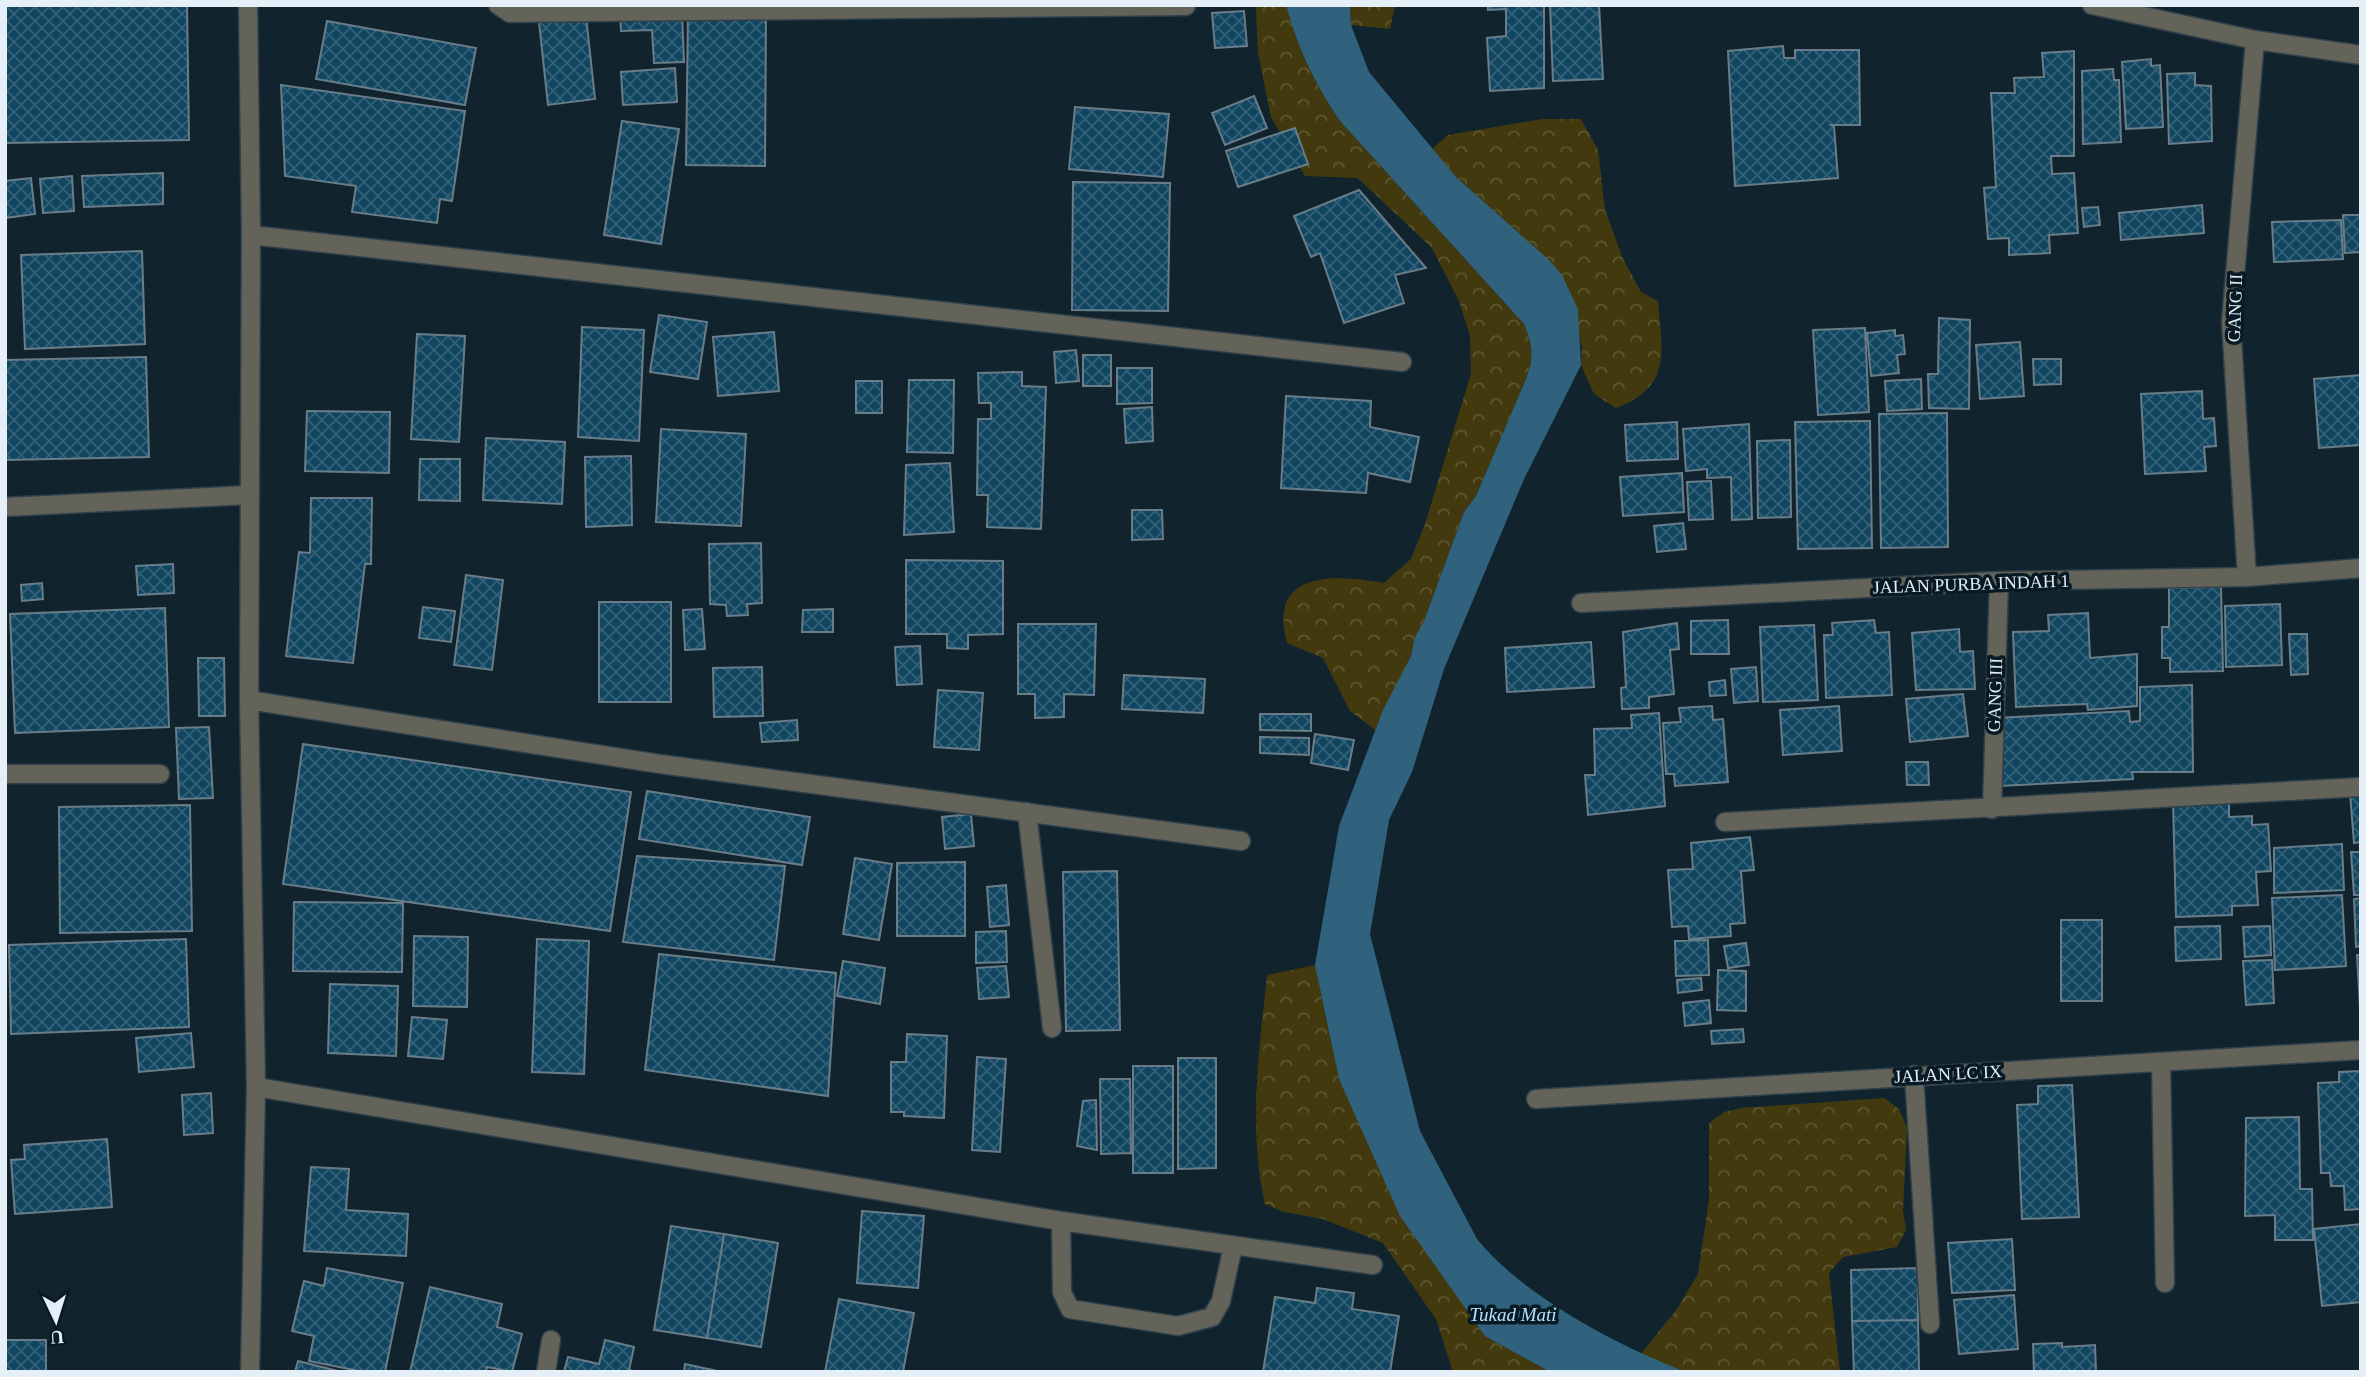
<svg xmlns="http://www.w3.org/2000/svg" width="2366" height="1377" font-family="Georgia,serif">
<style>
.forest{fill:url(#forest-crowns)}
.water{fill:#30627d}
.building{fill:url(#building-cross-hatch);stroke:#687d89;stroke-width:2}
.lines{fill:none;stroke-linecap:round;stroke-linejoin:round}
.minor-casing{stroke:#2f404a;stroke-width:21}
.minor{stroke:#64635a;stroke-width:18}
.labels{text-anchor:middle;stroke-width:7;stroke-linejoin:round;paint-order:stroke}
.street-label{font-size:18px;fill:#e4eff7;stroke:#081a24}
.water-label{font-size:19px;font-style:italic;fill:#b5e2fd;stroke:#081a24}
</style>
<defs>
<pattern id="forest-crowns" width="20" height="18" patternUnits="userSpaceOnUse" patternTransform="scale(1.75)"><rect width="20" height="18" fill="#423a0e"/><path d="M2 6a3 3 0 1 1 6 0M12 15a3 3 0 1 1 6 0" fill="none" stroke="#5d5732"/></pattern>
<pattern id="building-cross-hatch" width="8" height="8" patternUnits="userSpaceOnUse" patternTransform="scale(1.75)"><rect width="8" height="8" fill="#114660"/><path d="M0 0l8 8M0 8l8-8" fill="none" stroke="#346178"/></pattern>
</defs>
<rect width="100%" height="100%" fill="#11242e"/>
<path class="forest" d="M1286 5C1297 47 1316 86 1340 121L1524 324C1533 345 1534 358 1526 379L1476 496 1464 512 1424 621C1417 634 1415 645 1410 658 1399 683 1384 704 1377 731L1350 711 1323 658 1287 643C1267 570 1335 574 1384 583L1411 559 1425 524 1471 374 1470 336 1459 301 1432 248 1358 178 1305 176 1271 117 1258 53 1256 7Z
M1350 5H1395L1390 29 1351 25Z
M1543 119H1581L1598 150 1605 210 1623 259 1641 292 1658 301C1662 351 1673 386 1616 408L1594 394 1581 365 1582 347 1562 275 1456 177 1432 149 1448 135Z
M1315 965 1339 1079 1485 1336 1550 1372H1453L1436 1319 1383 1243 1323 1219 1284 1212 1265 1204C1248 1129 1259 1051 1267 975Z
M1884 1098 1899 1109 1907 1128 1903 1210 1906 1230 1897 1247 1843 1257 1829 1273 1840 1372H1686L1640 1355 1677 1309 1698 1274 1709 1199V1123L1724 1112 1742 1108Z"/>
<path class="water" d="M1286 5H1350L1351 25 1369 72 1456 177 1550 261 1562 275 1578 309 1581 365 1524 479 1444 669 1412 772 1389 820 1370 934 1420 1131 1477 1239C1523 1296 1618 1346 1686 1372H1550L1485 1336 1400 1216 1339 1079 1315 965 1339 826 1383 710 1411 656 1415 637 1424 621 1464 512 1476 496 1526 379C1534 358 1533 345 1524 324L1340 121C1316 86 1297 47 1286 5Z"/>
<path class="building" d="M5 5H187L189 140 5 143Z
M1488 5H1544V88L1490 91 1487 38 1506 36V9L1488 10Z
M1550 5H1599L1603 79 1553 81Z
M1244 11 1247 46 1215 48 1212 13Z
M682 12 684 62 654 63 652 30 621 31 620 13Z
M688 13 766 14 765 166 686 165Z
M586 16 595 99 548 105 539 22Z
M327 21 476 48 465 105 316 79Z
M1783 46 1784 58H1795V50H1859L1860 125H1831L1834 127 1838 178 1735 186 1728 51Z
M2074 51V156H2051L2052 174 2074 173 2078 233 2049 235 2050 253 2009 255V238L1988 239 1984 188 1996 187 1991 93H2015L2014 78 2044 77 2042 53Z
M2151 59V66L2160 65 2163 127 2126 129 2122 62Z
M675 68 677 102 623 105 621 72Z
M2113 69 2114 80H2119L2121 142 2083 144 2082 71Z
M2195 73V85L2211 86 2212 141 2169 144 2167 74Z
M281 85 465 111 452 201 440 199 437 223 352 212 356 186 285 176Z
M1254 96 1267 128 1225 145 1212 113Z
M1075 107 1169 114 1163 177 1069 169Z
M622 121 679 129 661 244 604 235Z
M1295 128 1308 164 1238 187 1226 151Z
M163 173V204L84 207 82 176Z
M72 176 74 211 43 213 40 179Z
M31 178 35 214 5 218V181Z
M1073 182 1170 183 1168 311 1072 310Z
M1359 190 1426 268 1395 275 1404 303 1344 323 1320 253 1311 257 1294 216Z
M2202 205 2204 233 2121 240 2119 213Z
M2098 207 2100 225 2084 227 2082 208Z
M2343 215H2361V252L2345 253Z
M2341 220 2343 259 2274 262 2272 222Z
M142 251 145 344 25 349 21 255Z
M659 315 707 322 698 379 650 372Z
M1939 318 1970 320 1969 409 1929 408 1928 374H1938Z
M582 327 644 330 639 441 578 437Z
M1865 328 1869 412 1818 415 1813 330Z
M1895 330V336L1903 335 1905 354 1897 355 1899 373 1871 376 1867 333Z
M774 332 779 391 718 396 713 337Z
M417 334 465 336 459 442 411 439Z
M2020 342 2024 396 1980 399 1976 345Z
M1076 350 1079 381 1056 383 1054 352Z
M1083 355H1111V386H1083Z
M146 357 149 457 5 460V360Z
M2033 359H2061V384L2034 385Z
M1117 368H1152V403L1117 404Z
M1022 372V386L1046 387 1041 529 987 527 988 495H977L978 419H991V403H979L978 373Z
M2361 375V445L2319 448 2314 379Z
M1921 379 1922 409 1887 411 1885 381Z
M909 380H954L953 453 907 452Z
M856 381H882V413H856Z
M2202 391 2203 419 2214 418 2216 446 2204 447 2206 471 2145 474 2141 394Z
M1286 396 1371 401 1370 427 1419 437 1410 482 1368 473 1366 493 1281 488Z
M1152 407 1153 441 1126 443 1124 409Z
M307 411 390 412 389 473 305 471Z
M1947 413 1948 547 1881 548 1879 414Z
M1870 421 1872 548 1798 549 1795 422Z
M1677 422 1678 459 1627 461 1625 425Z
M1749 424 1752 519 1732 520 1731 477 1707 478V469L1686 471 1683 429Z
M661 429 746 434 741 526 656 522Z
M486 438 565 442 562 504 483 500Z
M1790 440 1791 517 1758 518 1757 441Z
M631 456 632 525 586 527 585 457Z
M420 459H460V501L419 500Z
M950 463 954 532 904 535 906 465Z
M1682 473 1684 512 1623 516 1620 477Z
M1711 481 1713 519 1689 520 1687 482Z
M311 498H372L371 564H365L353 663 286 656 299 552 310 553Z
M1132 510H1162L1163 539 1132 540Z
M1683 523 1686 549 1657 552 1654 526Z
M761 543 762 603 747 604 748 615 727 616 726 605 710 604 709 544Z
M906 560 1003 561V634L968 635V649L947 648V634H906Z
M173 564 174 593 138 595 136 566Z
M466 575 503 580 492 670 454 665Z
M42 583 43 599 22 601 21 585Z
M2221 587 2223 671 2170 672V658H2162V627H2169V588Z
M599 602H671V702H599Z
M2280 604 2282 665 2226 667 2225 606Z
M423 607 455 611 451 642 419 638Z
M165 608 169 727 15 733 10 614Z
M702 609 705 649 685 650 683 610Z
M833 609V632H802L803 610Z
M2088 613 2090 658 2137 654V706L2088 710 2087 704 2016 707 2013 632 2049 631 2048 615Z
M1728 620 1729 654H1691V621Z
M1874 620 1876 633 1889 632 1892 695 1826 698 1824 635H1833L1832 623Z
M1677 623 1679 649 1670 650 1674 694 1649 697V708L1622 709 1621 688 1626 687 1623 632Z
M1018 624H1096L1094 695 1064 694V717L1035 718V694H1018Z
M1814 625 1818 700 1763 702 1760 627Z
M1959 629 1960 652 1973 651 1975 689 1916 690 1912 633Z
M2289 634H2307L2308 674 2291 675Z
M1591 642 1594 687 1507 692 1505 648Z
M920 646 922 684 897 685 895 647Z
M198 658H224L225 716H199Z
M762 667 763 716 714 717 713 668Z
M1756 667 1758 701 1734 703 1731 669Z
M1124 675 1205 679 1203 713 1122 709Z
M1725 680 1726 695 1710 696 1709 682Z
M2192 685 2193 772H2132L2133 779 1999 786 1996 718 2129 711 2130 722 2140 721V687Z
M938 690 983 693 979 750 934 747Z
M1963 694 1968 736 1910 742 1906 699Z
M1712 706 1713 720 1723 719 1728 782 1675 786 1674 774H1666L1663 723 1681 722 1679 708Z
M1839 706 1842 751 1783 755 1780 710Z
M1659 713 1665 806 1588 815 1585 775H1595L1594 729 1632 728 1631 715Z
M1260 714H1311V731L1260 730Z
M797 720 798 740 762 742 760 723Z
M209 727 213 798 179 799 176 728Z
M1315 734 1354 740 1348 770 1311 763Z
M1260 737 1309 738V755L1260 753Z
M303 744 631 792 610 931 283 884Z
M1906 762H1928L1929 785H1907Z
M647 791 810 817 802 865 639 839Z
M2350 793H2361V842L2354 843Z
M2229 800V817L2252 816V825L2268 824 2271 871 2256 872 2258 905 2232 906V915L2176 917 2173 802Z
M190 805 192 931 60 933 59 807Z
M971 814 974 846 945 849 942 817Z
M1750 837 1754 870 1741 871 1745 923 1730 924 1731 936 1689 939 1688 926 1672 927 1668 870 1693 869 1691 843Z
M2342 844 2344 890 2274 893V848Z
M2351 852H2361V895H2354Z
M637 856 785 866 774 960 623 942Z
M855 858 892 864 879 940 843 934Z
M965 862V936H897V863Z
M1117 871 1120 1030 1066 1031 1063 872Z
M1006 885 1009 925 990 927 987 887Z
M2342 895 2346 966 2275 970 2272 898Z
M2361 898V946L2356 947 2354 899Z
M294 902 403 903 402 972 293 971Z
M2061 920H2102V1001H2061Z
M2220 926 2221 959 2176 961 2175 927Z
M2270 926 2271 955 2245 957 2243 927Z
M1006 931 1007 962 976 963V932Z
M414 936 468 937 467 1007 413 1006Z
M186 939 189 1027 11 1034 9 945Z
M537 939 589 941 584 1074 532 1072Z
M1708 940 1709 975 1676 976 1675 941Z
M1746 943 1749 965 1728 968 1724 946Z
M659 954 836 973 828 1096 645 1070Z
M2357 955H2361V1008H2360Z
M2272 960 2274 1003 2246 1005 2243 961Z
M843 961 885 968 880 1004 837 996Z
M1006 966 1009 997 979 999 977 968Z
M1718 970 1746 971V1011L1717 1010Z
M1701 978 1702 990 1678 993 1677 980Z
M330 984 398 986 396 1056 328 1053Z
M1709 1000 1711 1023 1685 1026 1683 1003Z
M412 1017 447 1020 443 1059 408 1056Z
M1743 1029 1744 1042 1712 1044 1711 1031Z
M191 1033 194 1067 139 1072 136 1038Z
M907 1034 947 1036 944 1118 904 1116V1112H891V1062H906Z
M977 1057 1006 1059 1000 1152 972 1150Z
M1178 1058H1216V1168L1178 1169Z
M1133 1066H1173V1173H1133Z
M2361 1071V1209L2345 1210 2344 1186H2331L2330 1173H2321L2318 1083 2339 1082V1072Z
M1100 1079H1130L1131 1153 1101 1154Z
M2072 1085 2079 1217 2022 1219 2017 1105 2038 1104V1086Z
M211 1093 213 1133 184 1135 182 1095Z
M1096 1100 1097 1150 1077 1146 1083 1101Z
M2299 1117 2300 1189H2312L2313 1240H2275V1215L2245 1216 2246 1118Z
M107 1139 112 1207 15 1214 11 1160 25 1159 24 1145Z
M311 1167 349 1169 346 1210 408 1214 406 1256 304 1251Z
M862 1211 924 1216 918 1288 857 1283Z
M2361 1224V1302L2322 1306 2314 1229Z
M671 1226 724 1234 707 1338 654 1330Z
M724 1234 778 1243 761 1347 707 1338Z
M2012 1239 2015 1290 1952 1293 1948 1243Z
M327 1268 403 1283 385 1372H364L309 1361 314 1336 292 1331 304 1281 324 1286Z
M1918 1268V1320L1852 1321 1851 1270Z
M430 1287 502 1304 497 1327 522 1334 512 1372 487 1367 486 1372H410Z
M1317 1288 1354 1293 1352 1309 1399 1316 1390 1372H1263L1275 1297 1315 1303Z
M2014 1295 2018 1349 1959 1354 1954 1300Z
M839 1299 914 1313 903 1372H825Z
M1918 1320 1919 1371 1854 1372 1852 1321Z
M5 1340H46V1372H5Z
M605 1340 634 1347 629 1370 638 1372H564L568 1357 599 1364Z
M2062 1343V1347L2095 1345 2096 1372H2034L2033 1344Z
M298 1361 342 1372H295Z
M685 1364 722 1372H684Z"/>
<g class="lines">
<defs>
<path id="minor" d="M248 5 251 235 249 700 256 1087 250 1372
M498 5 510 13 1186 6
M2092 5 2255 40 2361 55
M251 235 1402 362
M5 507 249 495
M2247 577 2231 322 2255 40
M1581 603 1999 581 2247 577 2361 568
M249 700 660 764 1241 841
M5 774H160
M1992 809 1999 581
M1027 812 1052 1028
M1725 822 2361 787
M2161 1064 2165 1283
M1914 1075 1930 1324
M256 1087 1061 1221 1373 1265
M1536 1099 2361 1050
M1061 1221 1062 1292 1070 1309 1178 1326 1212 1317 1221 1301 1233 1246
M546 1372 551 1340"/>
</defs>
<use href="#minor" class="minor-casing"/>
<use href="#minor" class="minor"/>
</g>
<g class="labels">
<g class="street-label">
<text transform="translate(2235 308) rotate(-88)" y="6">GANG II</text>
<text transform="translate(1971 584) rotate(-2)" y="6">JALAN PURBA INDAH 1</text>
<text transform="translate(1995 695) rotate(-88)" y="6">GANG III</text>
<text transform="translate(1948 1074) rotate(-3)" y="6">JALAN LC IX</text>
</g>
<g class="water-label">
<text x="1513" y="1321">Tukad Mati</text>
</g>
</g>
<rect width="2366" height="1377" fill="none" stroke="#e4eff7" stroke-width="14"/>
<g transform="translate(56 1321) rotate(176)" stroke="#081a24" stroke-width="5" paint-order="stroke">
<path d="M0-5L12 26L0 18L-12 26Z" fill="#e4eff7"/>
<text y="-10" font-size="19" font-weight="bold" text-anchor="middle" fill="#e4eff7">U</text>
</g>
</svg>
